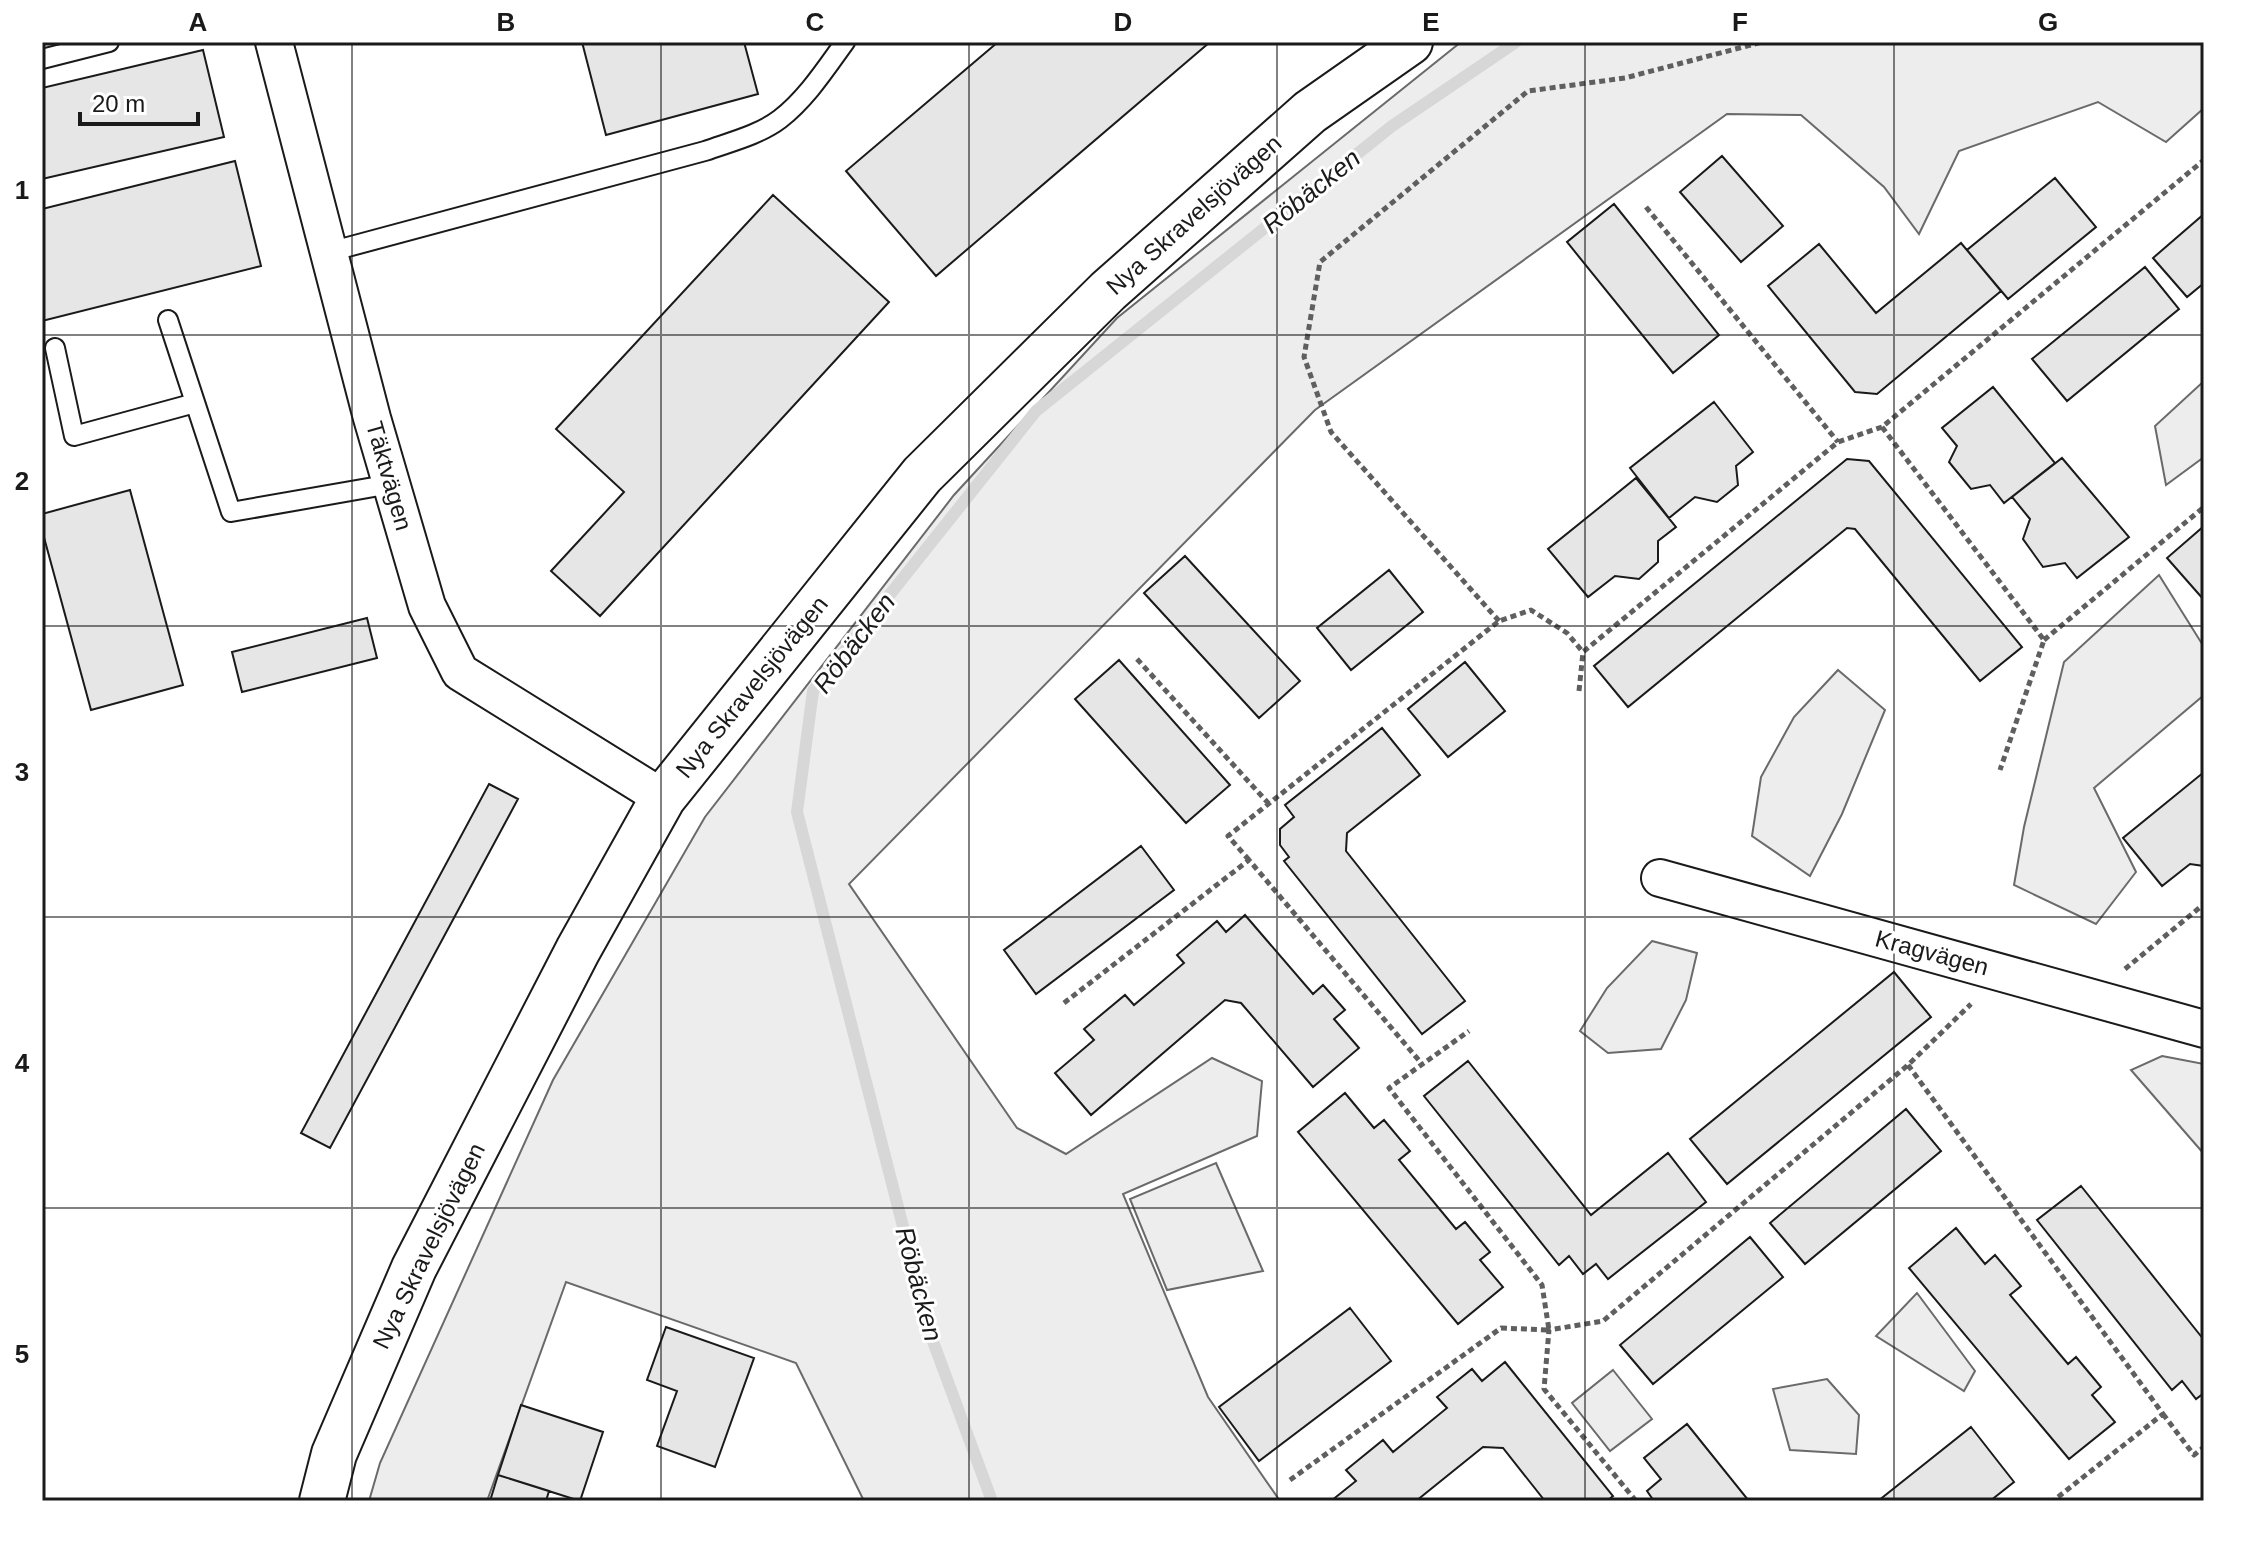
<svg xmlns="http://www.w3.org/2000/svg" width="2246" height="1543" font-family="Helvetica,sans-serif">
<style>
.built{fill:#ededed;stroke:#6a6a6a;stroke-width:2}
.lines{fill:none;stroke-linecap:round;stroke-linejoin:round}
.stream{stroke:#d7d7d7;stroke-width:12}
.building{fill:#e6e6e6;stroke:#1a1a1a;stroke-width:2}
.lane-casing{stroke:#1a1a1a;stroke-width:22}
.street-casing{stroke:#1a1a1a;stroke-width:40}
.secondary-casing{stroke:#1a1a1a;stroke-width:48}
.path{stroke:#5f5f5f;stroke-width:5;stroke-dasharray:6 4;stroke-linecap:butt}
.lane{stroke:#fff;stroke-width:18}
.street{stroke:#fff;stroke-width:36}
.secondary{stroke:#fff;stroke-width:44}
.grid{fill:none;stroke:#1a1a1a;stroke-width:2;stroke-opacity:0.55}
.labels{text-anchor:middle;stroke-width:6;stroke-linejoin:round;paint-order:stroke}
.street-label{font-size:24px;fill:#1a1a1a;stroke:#fff}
.water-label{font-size:26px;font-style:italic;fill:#1a1a1a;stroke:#fff}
.neatline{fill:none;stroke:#1a1a1a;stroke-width:3}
.grid-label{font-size:26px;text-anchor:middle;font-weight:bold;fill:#1a1a1a}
</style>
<rect width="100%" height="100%" fill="#fff"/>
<path class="built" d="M1461 42H2204V108L2166 142 2098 102 1959 151 1919 234 1884 187 1801 115 1727 114 1315 410 849 884 1017 1128 1066 1154 1212 1058 1262 1081 1257 1136 1123 1194 1208 1397 1280 1501H864L796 1363 566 1282 487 1501H369L380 1463 553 1080 705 817 954 495 1117 318Z
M2204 381V457L2166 485 2155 426Z
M2159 575 2204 647V695L2094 788 2136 872 2096 924 2014 885 2024 827 2064 662Z
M1838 670 1885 710 1842 814 1810 876 1752 836 1761 777 1794 717Z
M1652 941 1697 953 1686 1000 1661 1049 1608 1053 1580 1031 1607 988Z
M2162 1056 2204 1064V1154L2131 1070Z
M1216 1163 1263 1271 1167 1290 1130 1199Z
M1917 1293 1975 1371 1964 1391 1876 1336Z
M1613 1370 1652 1419 1610 1451 1572 1403Z
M1827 1379 1859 1415 1856 1454 1790 1450 1773 1389Z"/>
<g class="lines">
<path class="stream" d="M992 1501 931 1336 797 812 813 691 1036 411 1392 126 1516 42"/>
</g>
<path class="building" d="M582 42H744L758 94 606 135Z
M998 42H1210L936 276 846 171Z
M203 50 224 137 42 179V88Z
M1722 156 1783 226 1741 262 1680 192Z
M235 161 261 266 42 321V209Z
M2055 178 2096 227 2008 299 1967 250Z
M773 195 889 302 600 616 551 571 624 492 556 429Z
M1614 204 1719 335 1673 373 1567 242Z
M2204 214V283L2187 297 2153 258Z
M1961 243 2001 291 1877 394 1855 392 1768 286 1819 244 1876 313Z
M2145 267 2179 309 2067 401 2032 359Z
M1993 387 2055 463 2004 503 1990 485 1971 489 1949 462 1957 446 1942 428Z
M1714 402 1753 452 1736 466 1738 485 1717 502 1695 497 1669 518 1630 468Z
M2062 458 2129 537 2077 578 2065 563 2043 567 2023 539 2030 519 2012 497Z
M1847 459 1869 461 2022 647 1980 681 1855 529 1847 528 1628 707 1594 666Z
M1636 478 1676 527 1658 541V562L1639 579 1615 576 1588 597 1548 549Z
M130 490 183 685 91 710 42 530V514Z
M2204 526V600L2167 558Z
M1185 556 1300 681 1259 718 1144 593Z
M1389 570 1423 612 1351 670 1317 628Z
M367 618 377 658 242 692 232 652Z
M1119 660 1230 785 1186 823 1075 699Z
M1465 662 1505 711 1448 757 1408 709Z
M1382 728 1420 775 1347 833 1346 851 1465 1001 1422 1034 1284 861 1289 857 1280 845V829L1294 817 1285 805Z
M2204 772V866L2190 864 2162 886 2123 838Z
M489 784 518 799 330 1148 301 1133Z
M1141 846 1174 890 1036 994 1004 950Z
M1245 915 1313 994 1323 985 1345 1010 1334 1019 1359 1048 1313 1087 1241 1003 1225 1000 1091 1115 1055 1073 1094 1040 1084 1029 1125 995 1134 1005 1184 963 1177 955 1217 921 1226 932Z
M1894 972 1931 1017 1727 1184 1690 1139Z
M1468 1061 1591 1215 1668 1153 1706 1202 1608 1279 1596 1264 1583 1274 1569 1256 1559 1265 1424 1096Z
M1345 1093 1374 1128 1384 1120 1410 1151 1399 1160 1456 1229 1465 1222 1490 1252 1480 1260 1503 1287 1458 1324 1298 1132Z
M1906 1109 1941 1151 1805 1264 1770 1223Z
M2081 1186 2204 1340V1393L2196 1399 2182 1381 2172 1390 2037 1220Z
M1956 1228 1985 1264 1995 1255 2021 1286 2010 1295 2068 1364 2076 1357 2101 1387 2092 1395 2115 1422 2069 1459 1909 1268Z
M1750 1237 1783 1277 1653 1384 1620 1345Z
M1350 1308 1391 1361 1259 1461 1219 1407Z
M666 1327 754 1358 715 1467 657 1446 677 1391 647 1380Z
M1505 1362 1613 1496 1607 1501H1545L1503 1448 1483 1447 1416 1501H1331L1356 1481 1346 1470 1383 1440 1393 1452 1447 1408 1437 1397 1472 1369 1482 1381Z
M521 1405 603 1432 580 1501 498 1475Z
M1687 1424 1749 1501H1654L1647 1491 1661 1479 1644 1458Z
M1971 1427 2014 1482 1990 1501H1878Z
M498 1475 549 1491 546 1501H490Z"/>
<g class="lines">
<defs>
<path id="lane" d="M42 59 109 42
M329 252 705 151C730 142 759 135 780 119 807 98 826 68 845 42
M168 320 231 512 391 484
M55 348 74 436 195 403"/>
<path id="street" d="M274 42 372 418 427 606 460 672 663 798
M1660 878 2204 1029"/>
<path id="secondary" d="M322 1501 334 1454 414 1268 578 950 663 798 922 475 1108 291 1310 112 1410 42"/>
</defs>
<use href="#lane" class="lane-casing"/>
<use href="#street" class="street-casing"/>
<use href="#secondary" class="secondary-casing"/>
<path class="path" d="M1646 207 1838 442
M1882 427 2044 640 2000 770
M1499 621 1331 432 1304 357 1320 262 1528 91 1625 78 1762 42
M2044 640 2204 507
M1137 659 1269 804
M1579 691 1583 652 1838 442 1882 427 2204 160
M1249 860 1228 836 1499 621 1531 610 1567 633 1583 652
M2125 969 2204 904
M1064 1003 1249 860 1422 1064
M1908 1065 2163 1414 2053 1501
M2163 1414 2194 1455 2204 1447
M1290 1480 1501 1328 1549 1330 1542 1285 1389 1088 1469 1031
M1636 1501 1544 1389 1549 1330 1603 1321 1908 1065 1971 1004"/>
<use href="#lane" class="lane"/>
<use href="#street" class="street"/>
<use href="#secondary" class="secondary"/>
</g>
<path class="grid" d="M352 42V1501M661 42V1501M969 42V1501M1277 42V1501M1585 42V1501M1894 42V1501M42 335H2204M42 626H2204M42 917H2204M42 1208H2204"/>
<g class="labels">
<g class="street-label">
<text transform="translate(1194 215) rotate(-42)" y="8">Nya Skravelsjövägen</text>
<text transform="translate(389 476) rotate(74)" y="8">Täktvägen</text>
<text transform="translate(752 687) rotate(-51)" y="8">Nya Skravelsjövägen</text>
<text transform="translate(1932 953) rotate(15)" y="8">Kragvägen</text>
<text transform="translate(429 1246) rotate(-64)" y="8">Nya Skravelsjövägen</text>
</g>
<g class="water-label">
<text transform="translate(1311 191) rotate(-39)" y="9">Röbäcken</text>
<text transform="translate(854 643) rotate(-53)" y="9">Röbäcken</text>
<text transform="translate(919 1284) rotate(75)" y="9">Röbäcken</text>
</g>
</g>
<rect width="2246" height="1543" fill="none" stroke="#ffffff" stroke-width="88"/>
<path d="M80 112v12h118v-12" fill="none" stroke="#1a1a1a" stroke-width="4"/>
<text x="92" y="112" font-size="24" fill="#1a1a1a" stroke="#ffffff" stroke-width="6" paint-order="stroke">20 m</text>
<rect x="44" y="44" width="2158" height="1455" class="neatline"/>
<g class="grid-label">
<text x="198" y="31">A</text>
<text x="506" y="31">B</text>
<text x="815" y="31">C</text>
<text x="1123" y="31">D</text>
<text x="1431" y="31">E</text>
<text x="1740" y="31">F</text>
<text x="2048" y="31">G</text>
<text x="22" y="199">1</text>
<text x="22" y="490">2</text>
<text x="22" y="781">3</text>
<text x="22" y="1072">4</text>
<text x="22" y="1363">5</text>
</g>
</svg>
